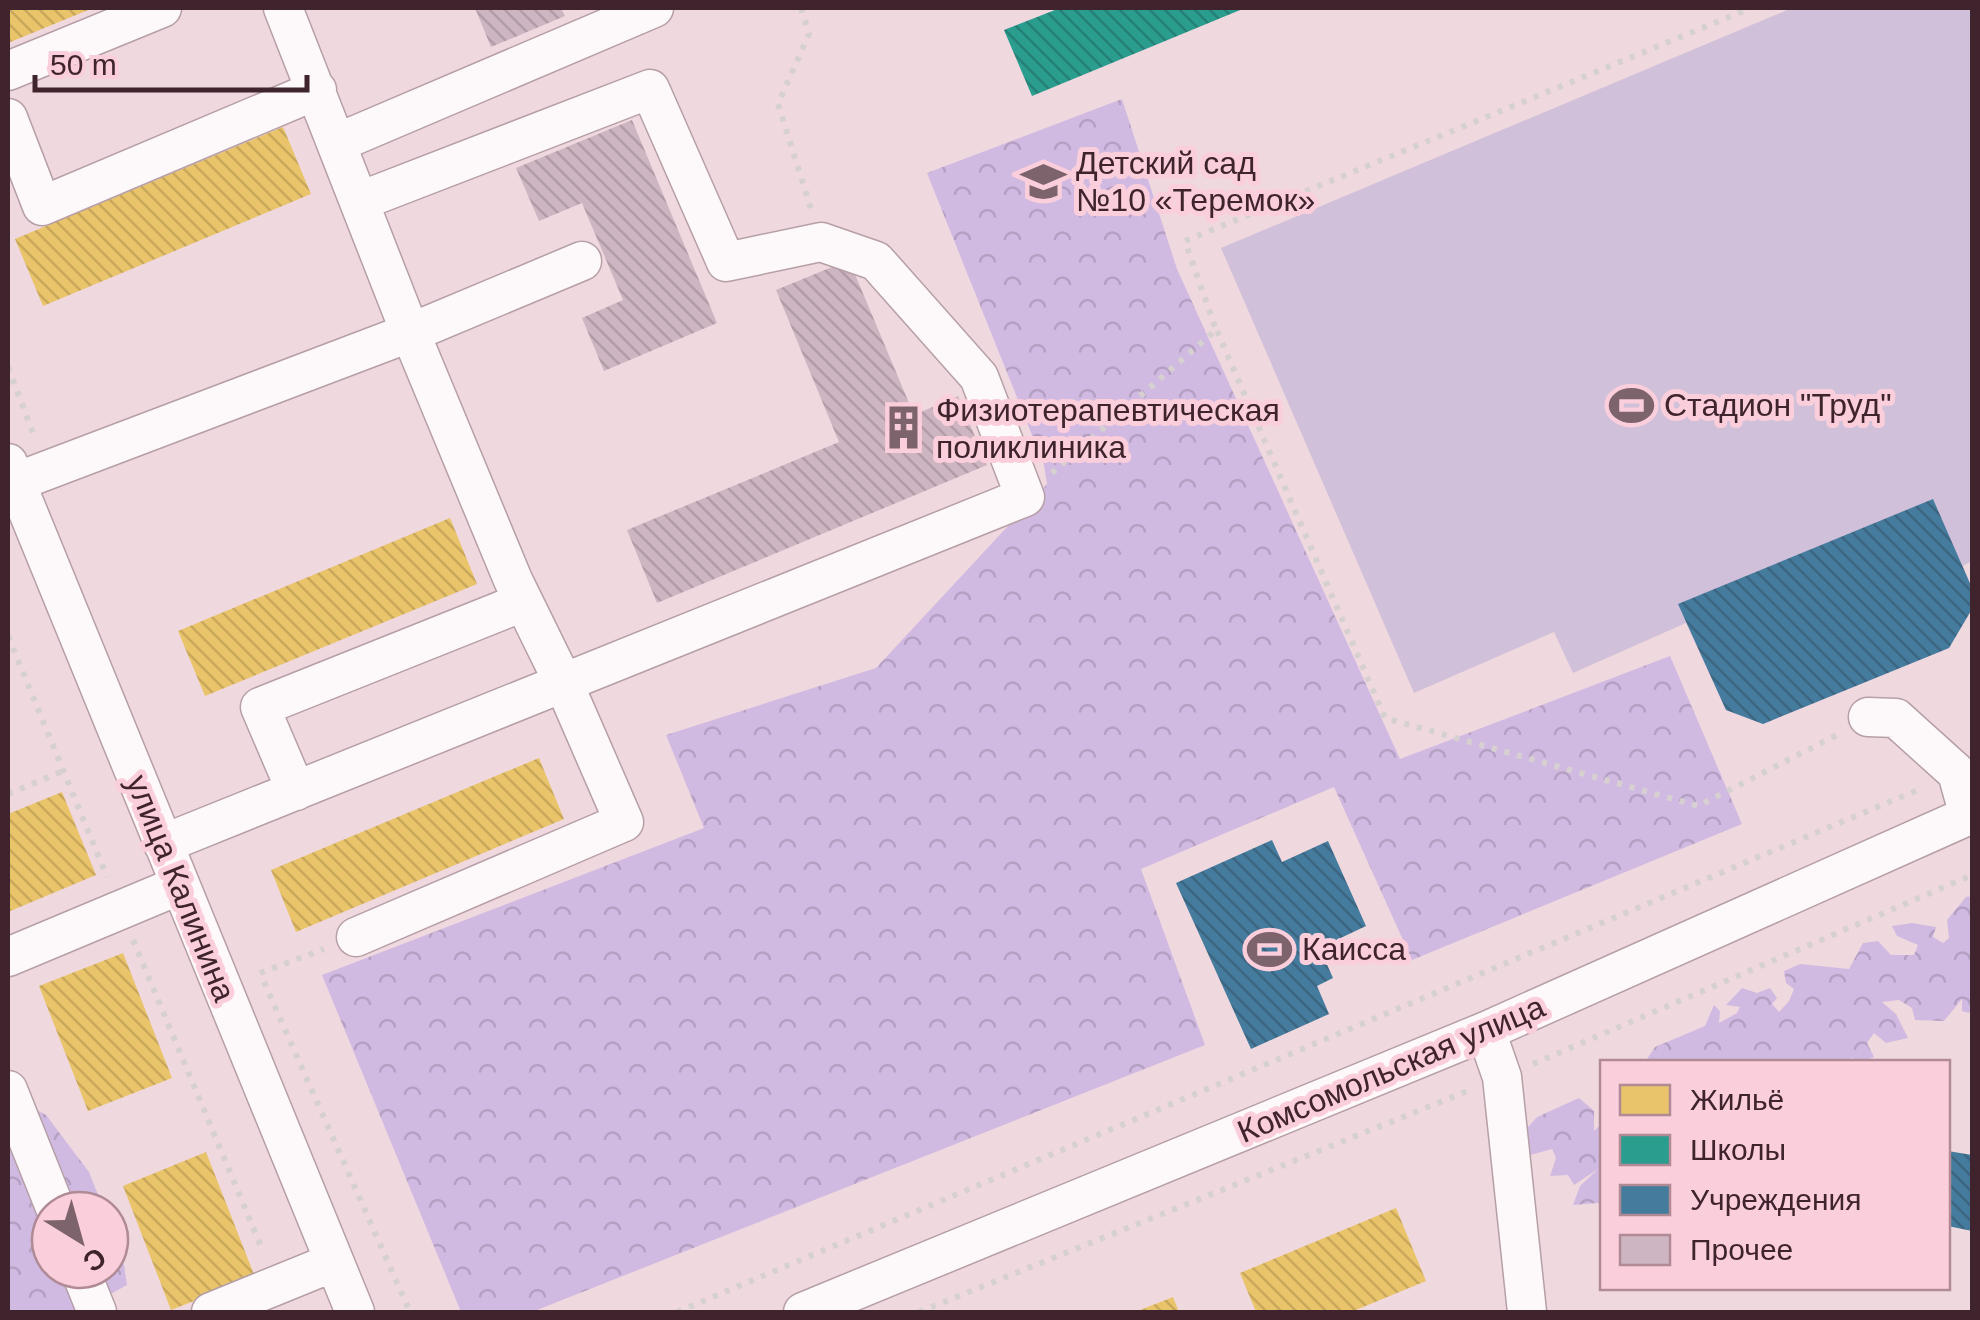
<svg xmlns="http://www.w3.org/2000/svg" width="1980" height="1320" font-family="Helvetica,sans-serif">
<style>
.forest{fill:url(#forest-crowns)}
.pitch{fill:#d1c0d9}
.homes{fill:url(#homes-back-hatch)}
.schools{fill:url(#schools-back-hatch)}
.public{fill:url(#public-back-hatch)}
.building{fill:url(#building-back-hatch)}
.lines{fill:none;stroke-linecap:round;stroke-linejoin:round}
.minor-casing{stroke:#b69fa6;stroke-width:41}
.path{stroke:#d6d0d1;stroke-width:6;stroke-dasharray:5 8;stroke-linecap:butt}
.minor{stroke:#fdf9fa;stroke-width:38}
.labels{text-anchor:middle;stroke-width:10;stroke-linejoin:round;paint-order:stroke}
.poi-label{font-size:32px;fill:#3f242d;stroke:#fbcedb;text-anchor:start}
.street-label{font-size:32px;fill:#3f242d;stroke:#fbcedb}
</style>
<defs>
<pattern id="forest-crowns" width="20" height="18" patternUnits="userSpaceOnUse" patternTransform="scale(2.5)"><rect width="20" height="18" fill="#d1bae2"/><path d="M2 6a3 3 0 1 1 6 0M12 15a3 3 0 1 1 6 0" fill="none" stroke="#b4a0c2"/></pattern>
<pattern id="homes-back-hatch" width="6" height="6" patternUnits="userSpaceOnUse" patternTransform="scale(2.5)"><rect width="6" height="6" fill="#e9c46a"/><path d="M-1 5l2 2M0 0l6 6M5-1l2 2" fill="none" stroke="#c9a85c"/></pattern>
<pattern id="schools-back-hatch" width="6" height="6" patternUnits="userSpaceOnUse" patternTransform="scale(2.5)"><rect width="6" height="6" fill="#2a9d8f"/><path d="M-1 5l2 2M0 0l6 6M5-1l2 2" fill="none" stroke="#258075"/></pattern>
<pattern id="public-back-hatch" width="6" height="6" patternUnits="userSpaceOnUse" patternTransform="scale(2.5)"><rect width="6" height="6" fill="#457b9d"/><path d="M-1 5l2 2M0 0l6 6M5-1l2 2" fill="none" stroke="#3b6580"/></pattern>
<pattern id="building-back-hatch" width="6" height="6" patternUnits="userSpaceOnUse" patternTransform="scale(2.5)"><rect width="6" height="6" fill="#cdb6c2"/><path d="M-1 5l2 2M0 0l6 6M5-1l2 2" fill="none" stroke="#b19ca7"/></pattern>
</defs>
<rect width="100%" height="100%" fill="#f0d8df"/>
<path class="forest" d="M1122 99 1177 269 1400 759 1670 656 1742 824 1412 960 1334 787 1141 869 1205 1045 532 1312H461L322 975 704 828 666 735 876 668 1047 484 1044 465 927 173Z
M1972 896V1007L1969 1013 1962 1011V999L1944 1021 1915 1020 1912 1008 1899 1000 1882 1002 1896 1014 1908 1038 1886 1043 1874 1033 1867 1043 1874 1057 1863 1061 1851 1058 1849 1062H1645L1655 1047 1705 1026 1714 1005 1720 1011 1719 1023 1737 1013 1740 1007 1726 1005 1742 988 1757 993 1770 988 1777 998 1772 1004 1779 1012 1789 1001 1794 989 1786 983 1784 971 1800 964 1849 969 1863 943 1878 941 1891 955H1914L1918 945 1897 936 1892 926 1912 923 1936 927 1933 937 1943 943 1949 938 1947 920 1966 897Z
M8 1096 46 1115 89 1172 104 1210H50V1270H110V1225L123 1258 127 1285 78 1312H8Z
M1579 1098 1594 1111V1131L1602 1123V1208L1598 1203 1573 1205 1580 1186 1598 1169 1574 1185 1568 1175 1550 1176 1556 1158 1552 1149 1523 1157V1133L1537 1117Z"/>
<path class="pitch" d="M1792 8H1972V561L1963 566 1972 588V609L1949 648 1763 724 1726 710 1686 623 1573 673 1554 632 1414 693 1221 248Z"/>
<path class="homes" d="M8 8H93L8 43Z
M283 127 311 194 43 306 15 239Z
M450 518 477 584 205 696 178 631Z
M539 758 564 819 296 932 271 870Z
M62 792 96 875 8 912V814Z
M123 953 172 1078 88 1111 39 986Z
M206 1152 255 1277 171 1310 123 1186Z
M1396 1208 1426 1281 1351 1312H1256L1240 1273Z
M1173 1297 1179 1312H1135Z"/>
<path class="schools" d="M1060 8H1245L1032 96 1004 30Z"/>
<path class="public" d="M1933 499 1972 588V609L1949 648 1763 724 1726 710 1678 604Z
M1272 840 1282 862 1328 841 1366 926 1330 943 1335 955 1325 960 1333 978 1317 986 1329 1014 1251 1049 1176 883Z
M1948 1151 1972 1155V1231L1948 1226Z"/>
<path class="building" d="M475 8H561L565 16 491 47Z
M632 120 717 323 604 371 582 318 623 300 582 203 539 221 516 168Z
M849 260 914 415 958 396 987 465 657 603 627 530 839 442 776 290Z"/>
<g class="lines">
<defs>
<path id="minor" d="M283 8 410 332 513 580 564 684 624 822 356 937
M8 71 162 8
M8 118 42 206 317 90
M337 143 654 8
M8 463 355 1312
M16 482 422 328 582 261
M1868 717 1896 718 1957 773 1969 816
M296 791 260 707 523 602
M163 844 1025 497 979 377 876 261 821 242 726 262 650 89 360 201
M8 957 180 885
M1486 1031 1502 1077 1527 1312
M8 1090 56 1210
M80 1270 97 1312
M211 1312 334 1262
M803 1312 1486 1031 1972 814"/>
</defs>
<use href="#minor" class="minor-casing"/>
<path class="path" d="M801 8 809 34 778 104 811 209
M1217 331 1385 718 1698 806 1841 733
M8 367 34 436
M1052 473 1216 330 1185 241 1751 8
M8 636 107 877
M8 794 63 771
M133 940 263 1251
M260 973 324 949
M264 982 410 1312
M1533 1064 1972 875
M677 1312 1920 789
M919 1312 1470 1090"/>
<use href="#minor" class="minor"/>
</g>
<defs>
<symbol id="school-bare" viewBox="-9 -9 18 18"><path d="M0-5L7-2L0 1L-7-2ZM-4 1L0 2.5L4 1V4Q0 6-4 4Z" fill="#7d636b" stroke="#fbcedb" stroke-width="2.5" paint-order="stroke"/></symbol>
<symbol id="stadium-bare" viewBox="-9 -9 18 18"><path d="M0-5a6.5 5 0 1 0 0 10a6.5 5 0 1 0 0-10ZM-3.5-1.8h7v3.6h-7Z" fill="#7d636b" stroke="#fbcedb" stroke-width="2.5" paint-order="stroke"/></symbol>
<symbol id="building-bare" viewBox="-9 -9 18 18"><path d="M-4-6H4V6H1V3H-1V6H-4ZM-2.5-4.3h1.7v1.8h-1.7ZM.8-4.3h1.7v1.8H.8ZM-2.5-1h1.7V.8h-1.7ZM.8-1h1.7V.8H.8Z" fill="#7d636b" stroke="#fbcedb" stroke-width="2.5" paint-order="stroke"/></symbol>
</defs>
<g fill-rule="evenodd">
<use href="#school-bare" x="1012" y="150" width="63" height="63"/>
<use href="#stadium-bare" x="1600" y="374" width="63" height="63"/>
<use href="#building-bare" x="872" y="396" width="63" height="63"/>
<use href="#stadium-bare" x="1238" y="918" width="63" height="63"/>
</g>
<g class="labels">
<g class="poi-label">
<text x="1076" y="174">Детский сад<tspan x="1076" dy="37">№10 «Теремок»</tspan></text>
<text x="1664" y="416">Стадион "Труд"</text>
<text x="936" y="421">Физиотерапевтическая<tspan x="936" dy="37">поликлиника</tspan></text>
<text x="1302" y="960">Каисса</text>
</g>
<g class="street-label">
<text transform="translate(181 888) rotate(68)" y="11">улица Калинина</text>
<text transform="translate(1391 1069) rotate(-23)" y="11">Комсомольская улица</text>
</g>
</g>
<rect width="1980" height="1320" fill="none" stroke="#3f242d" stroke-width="20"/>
<rect x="1600" y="1060" width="350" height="230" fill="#fbcedb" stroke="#b08a95" stroke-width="2.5"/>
<rect x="1620" y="1085" width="50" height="30" fill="#e9c46a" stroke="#b08a95" stroke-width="2.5"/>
<text x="1690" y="1110" font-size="30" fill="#3f242d">Жильё</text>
<rect x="1620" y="1135" width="50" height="30" fill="#2a9d8f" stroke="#b08a95" stroke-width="2.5"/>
<text x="1690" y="1160" font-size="30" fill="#3f242d">Школы</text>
<rect x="1620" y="1185" width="50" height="30" fill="#457b9d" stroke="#b08a95" stroke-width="2.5"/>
<text x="1690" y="1210" font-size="30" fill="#3f242d">Учреждения</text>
<rect x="1620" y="1235" width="50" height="30" fill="#cdb6c2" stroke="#b08a95" stroke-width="2.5"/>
<text x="1690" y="1260" font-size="30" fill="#3f242d">Прочее</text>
<g transform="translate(80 1240) rotate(143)"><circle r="48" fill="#fbcedb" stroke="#b08a95" stroke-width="2.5"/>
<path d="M0-8L18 38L0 25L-18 38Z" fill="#7d636b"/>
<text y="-15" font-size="28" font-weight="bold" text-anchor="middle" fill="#3f242d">С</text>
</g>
<path d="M35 75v15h272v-15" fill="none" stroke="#3f242d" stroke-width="5"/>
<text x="50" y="75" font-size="30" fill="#3f242d" stroke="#fbcedb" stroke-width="8" paint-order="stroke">50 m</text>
</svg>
